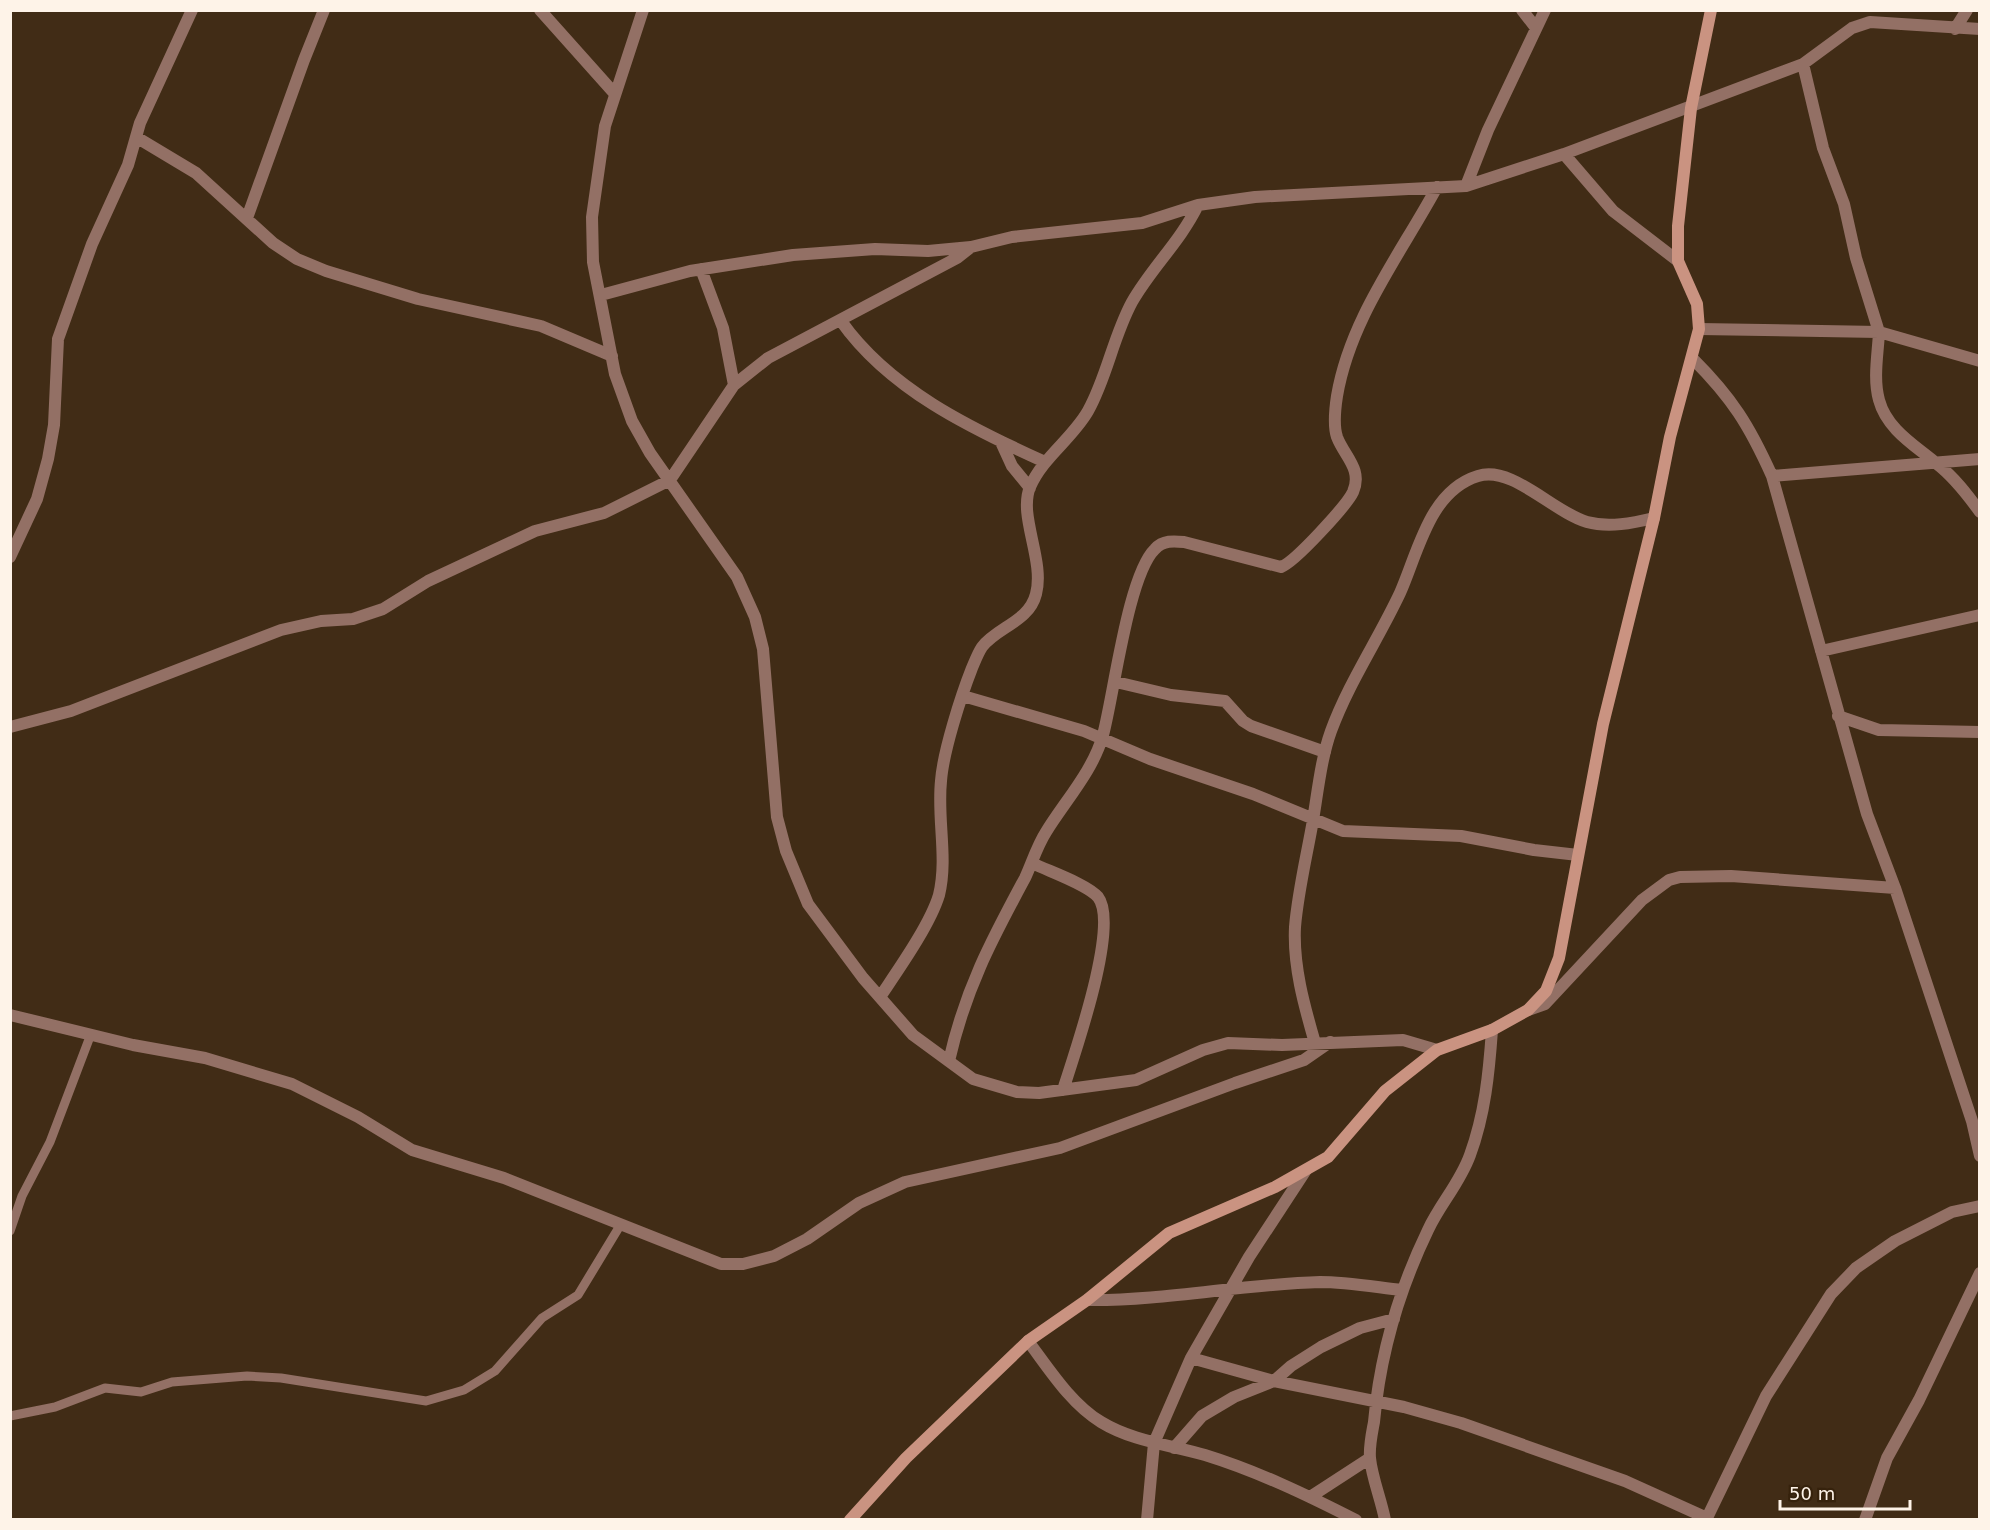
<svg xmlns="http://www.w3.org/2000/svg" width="1990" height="1530" font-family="'DejaVu Sans',sans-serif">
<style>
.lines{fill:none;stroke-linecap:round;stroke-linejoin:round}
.lane{stroke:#937065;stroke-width:9}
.street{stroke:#937065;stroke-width:12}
.secondary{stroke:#ca9381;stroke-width:12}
</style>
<rect width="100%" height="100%" fill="#412c16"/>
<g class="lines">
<path class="lane" d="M10 1231 22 1196 50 1142 91 1034
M10 1416 55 1407 105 1388 141 1392 172 1382 247 1376 281 1378 426 1401 464 1390 495 1371 542 1318 578 1295 621 1224"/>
<path class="street" d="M540 10 615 94
M643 10 605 126 592 217 593 262 615 374 632 421 650 453 737 577 755 617 763 649 777 817 786 851 808 904 863 978 913 1035 973 1079 1017 1092 1039 1093 1136 1080 1203 1050 1228 1043 1282 1045 1403 1040 1437 1050
M1522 10 1536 28
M1955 29 1967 10
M1803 64 1823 148 1844 204 1856 258 1879 332 1980 361
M136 137 196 173 273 243 297 259 326 271 418 299 541 326 612 356
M1564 154 1613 211 1678 261
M1466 186 1488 130 1545 10
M247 218 304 60 324 10
M701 269 723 328 734 385
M601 295 690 271 793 255 875 249 928 251 971 247 1012 237 1142 223 1198 205 1255 197 1466 186 1564 154 1803 64 1852 28 1870 22 1980 29
M841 321C889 389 970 428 1045 462
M1699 329 1879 332C1878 354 1873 378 1879 400 1887 430 1916 446 1937 464 1954 477 1967 494 1980 512
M1693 359C1732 398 1749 425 1772 476L1867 814 1895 888 1972 1121 1980 1156
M1001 442 1012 466 1030 488
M1772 476 1980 459
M10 557 37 499 48 459 54 425 58 339 92 244 128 165 140 123 192 10
M1821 651 1980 615
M1116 682 1171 695 1225 701 1243 721 1251 726 1325 752
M963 696 1084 731 1150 759 1253 794 1343 831 1461 836 1534 850 1578 855
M1838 716 1879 730 1980 732
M10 727 71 711 281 630 321 621 353 619 383 609 428 581 535 531 604 513 670 480 734 385 768 358 957 258 971 247
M1032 863C1048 871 1087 884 1098 897 1120 925 1074 1055 1063 1090
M880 997C898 970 930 925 939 895 948 858 937 819 941 781 943 752 961 696 972 668 975 661 978 653 982 647 997 627 1029 622 1036 594 1045 560 1018 516 1030 487 1043 457 1072 439 1088 411 1107 377 1113 337 1132 302 1152 267 1180 242 1198 205
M1528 1010 1545 1004 1642 900 1669 880 1680 877 1731 876 1895 888
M10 1015 133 1045 205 1058 292 1084 358 1117 412 1150 504 1178 721 1264H743L774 1256 807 1239 859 1203 905 1182 1060 1148 1235 1083 1304 1060 1330 1042
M1315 1043C1304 1005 1293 966 1295 927 1298 891 1307 855 1313 820 1318 790 1321 759 1331 731 1349 682 1378 640 1400 593 1418 553 1429 491 1478 476 1512 465 1553 512 1587 522 1609 528 1633 523 1654 518
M949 1061C965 990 991 941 1025 878 1032 863 1037 846 1046 832 1065 801 1093 771 1103 735 1114 694 1128 575 1155 549 1163 540 1174 541 1184 542L1281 567C1295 562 1347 505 1353 492 1363 469 1344 456 1337 437 1333 425 1335 409 1337 396 1350 319 1400 255 1437 187
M1087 1300C1165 1301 1242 1284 1320 1282 1346 1282 1375 1287 1402 1290
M1028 1341C1049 1369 1071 1404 1101 1422 1132 1441 1170 1445 1205 1455 1257 1471 1307 1495 1356 1520
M1191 1358 1274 1381 1404 1407 1461 1423 1625 1481 1707 1518
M1174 1448 1202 1416 1234 1397 1274 1381 1291 1366 1321 1347 1360 1328 1394 1319
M1310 1497 1370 1458
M1147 1520 1154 1443 1191 1358 1249 1257 1306 1170
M1385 1520C1381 1499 1372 1478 1370 1458 1369 1446 1372 1433 1374 1422 1380 1355 1399 1290 1428 1230 1440 1204 1460 1183 1470 1155 1485 1114 1489 1073 1492 1030
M1706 1520 1766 1396 1831 1294 1856 1268 1895 1241 1952 1212 1980 1206
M1865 1520 1887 1458 1919 1400 1980 1273"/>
<path class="secondary" d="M850 1520 906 1458 1028 1341 1087 1300 1169 1233 1275 1187 1328 1157 1385 1091 1437 1050 1492 1030 1528 1010 1546 991 1559 958 1603 724 1654 518 1670 437 1699 329 1697 304 1678 261V226L1691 108 1711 10"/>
</g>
<rect width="1990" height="1530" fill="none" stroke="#fef3e8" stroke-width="24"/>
<path d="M1780 1500v9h130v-9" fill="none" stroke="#fef3e8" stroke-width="3"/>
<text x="1789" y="1500" font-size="18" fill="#fef3e8" stroke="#36220c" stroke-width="4.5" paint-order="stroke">50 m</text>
</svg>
